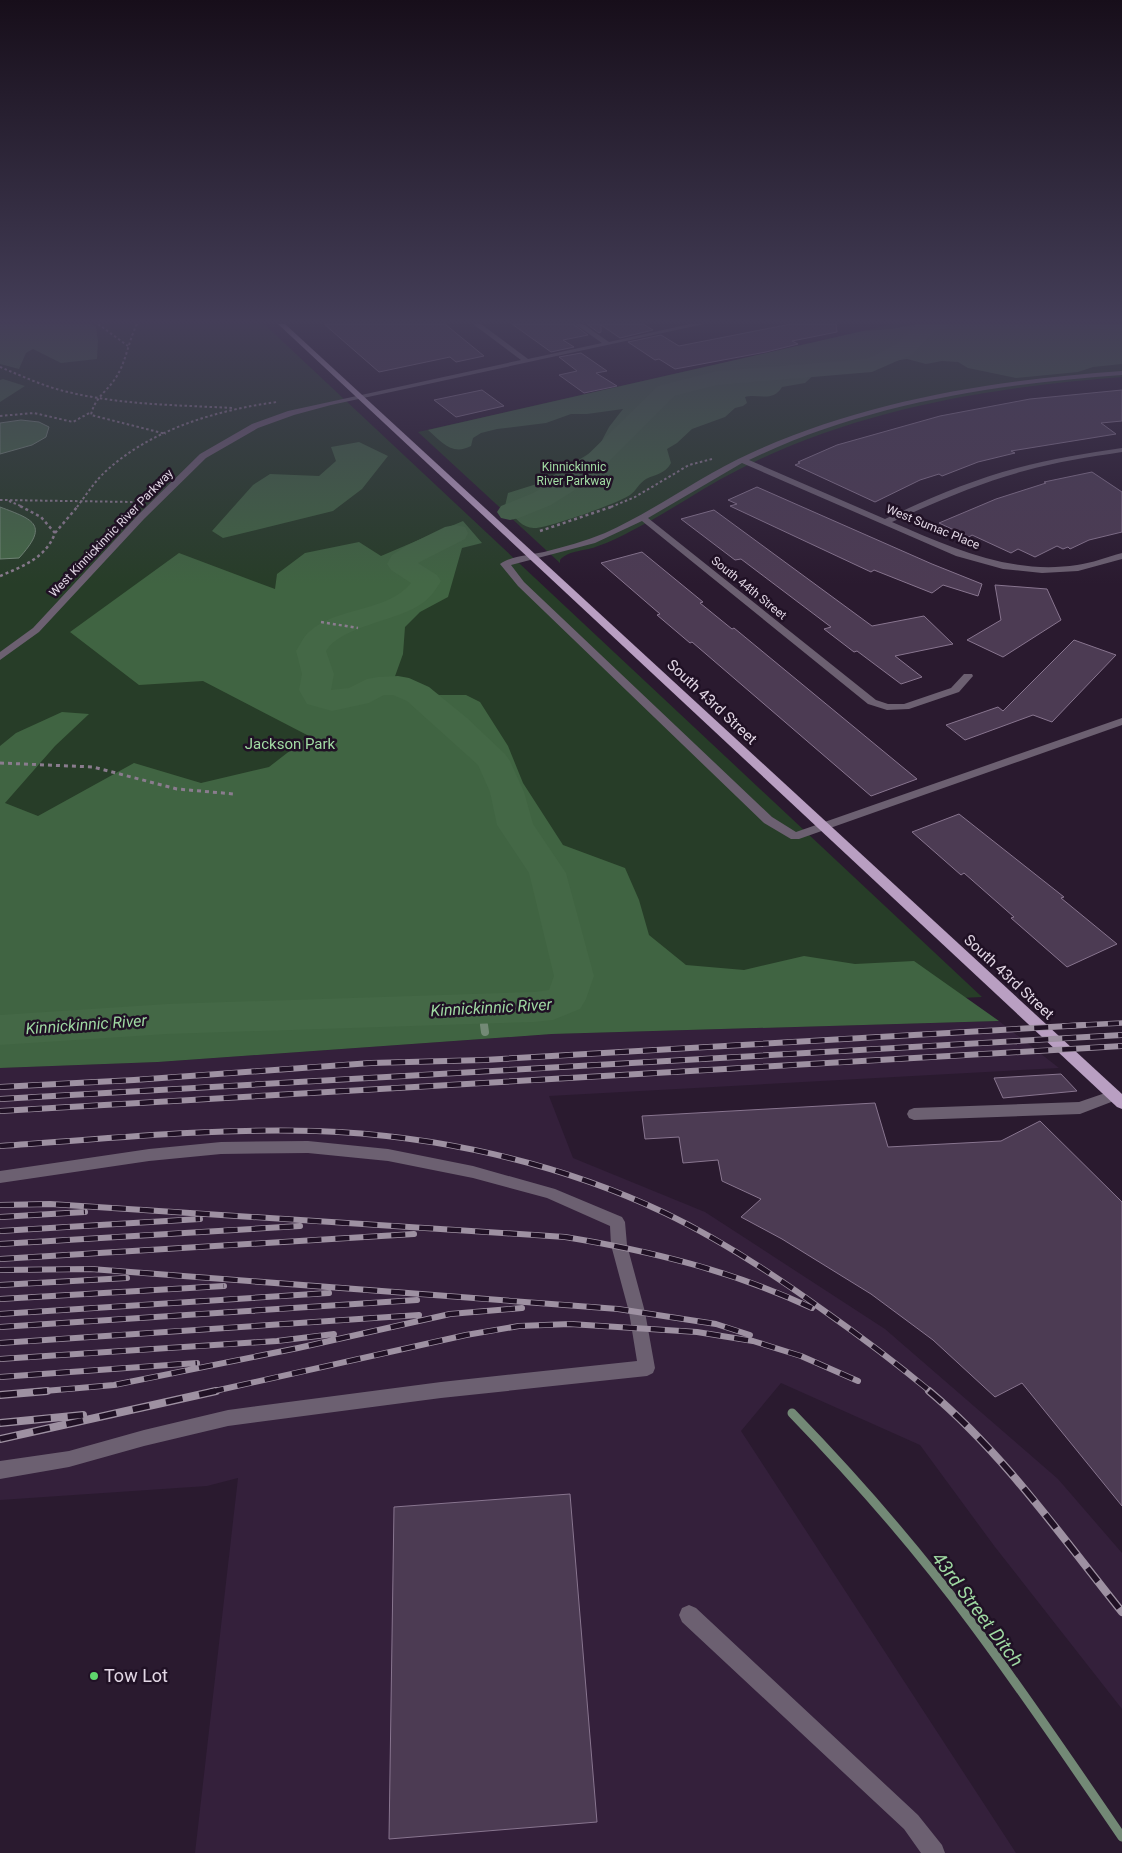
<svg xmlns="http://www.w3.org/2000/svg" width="1122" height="1853" font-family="Roboto,sans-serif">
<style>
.built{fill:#34203b}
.green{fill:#273d28}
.forest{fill:#406442}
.water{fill:#446846;stroke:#738976}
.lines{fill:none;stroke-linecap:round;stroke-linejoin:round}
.stream-far2{stroke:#738976;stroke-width:6}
.stream-far1{stroke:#738976;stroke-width:8}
.stream{stroke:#738976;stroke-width:9}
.river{fill:#446846;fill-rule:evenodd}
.building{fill:#4c3b53;stroke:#88758f}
.path-far2{stroke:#8a7c8e;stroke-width:2;stroke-dasharray:2.5 2.5;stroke-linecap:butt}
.path-far1{stroke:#8a7c8e;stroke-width:2.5;stroke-dasharray:3 3;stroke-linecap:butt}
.path{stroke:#8a7c8e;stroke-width:3;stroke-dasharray:4 4;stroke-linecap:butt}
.minor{fill:#6c6071;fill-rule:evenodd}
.major{fill:#b99fc2;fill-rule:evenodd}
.rail-far2-casing{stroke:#9e91a2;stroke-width:5.5}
.rail-far1-casing{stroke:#9e91a2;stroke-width:6}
.rail-casing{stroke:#9e91a2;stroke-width:8}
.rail-far2{stroke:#201125;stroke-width:4;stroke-dasharray:11;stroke-linecap:butt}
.rail-far1{stroke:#201125;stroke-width:4.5;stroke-dasharray:14;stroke-linecap:butt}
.rail{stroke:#201125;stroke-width:5.5;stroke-dasharray:17;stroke-linecap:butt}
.poi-dot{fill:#5ed56c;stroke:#201125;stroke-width:2}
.labels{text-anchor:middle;stroke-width:5;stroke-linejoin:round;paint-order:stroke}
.far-park-label{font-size:12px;fill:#a2dca4;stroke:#201125}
.far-street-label{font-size:12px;fill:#e2d7e5;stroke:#201125}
.street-label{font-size:15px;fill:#e2d7e5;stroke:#201125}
.park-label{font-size:15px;fill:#a2dca4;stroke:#201125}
.water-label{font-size:16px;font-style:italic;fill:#9ed8a1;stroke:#201125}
.near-poi-label{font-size:18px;fill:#e2d7e5;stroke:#201125;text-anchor:start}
.near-water-label{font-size:19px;font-style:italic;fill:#9ed8a1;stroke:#201125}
</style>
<rect width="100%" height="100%" fill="#2a1a2f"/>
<path class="built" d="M999 1021 1059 1068 549 1096 573 1158 705 1212 885 1329 1058 1479 1122 1553V1709L995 1547 920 1445 781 1383 741 1431 1016 1853H195L238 1478 207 1486 0 1500V1068L158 1062 552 1034Z"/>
<path class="green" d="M0 324H264L982 997 542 1017 0 1053Z
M894 324H1122V377C991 387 856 409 738 470 702 488 669 512 633 530 622 536 610 542 598 546 587 551 568 550 560 560V563L418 432Z"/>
<path class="forest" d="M0 324H91L96 327 98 341 97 359 61 363 33 349 26 353 19 369 0 364Z
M917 324H1122V364L1093 367 1078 372 1016 378 968 368 958 362 942 361 926 364 907 359 817 372 805 383 782 387C773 403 757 393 745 397L747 403 743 406 735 408 725 417 692 429 677 443 667 449 671 463C665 474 656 474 646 479 639 483 636 491 630 495 619 503 548 528 535 528 522 529 513 515 505 506L508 493 543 482 598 448 609 427 623 409 587 414H571L546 423 497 429 481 433 473 438 471 446C452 456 442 442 428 430L863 331 891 329Z
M3 379 25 386 0 402V380Z
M359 442 388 456 362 489 333 511 223 538 212 531 253 485 270 474 319 476 336 461 331 447Z
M463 521 482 543 462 548 448 597 420 612 405 627 403 654 394 679 439 695H466L480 702 508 746 523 783 563 845 625 868 639 900 649 935 686 965 744 970 804 956 855 964 914 961 999 1021 552 1034 158 1062 0 1068V746L16 733 62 712 89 714 55 746 5 803 38 816 134 763 201 783 269 767 309 736 203 681 139 685 70 632 179 553 275 589 277 574 305 553 359 542 381 556Z"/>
<path class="water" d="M21 420 39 422 49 427 46 437 32 445 0 454V423Z
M0 507C35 520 49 525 19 558L0 559Z"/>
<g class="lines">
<path class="stream-far2" d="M480 1009 484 1026"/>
<path class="stream-far1" d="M484 1025 485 1032"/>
<path class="stream" d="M792 1413C856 1479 917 1549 972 1623 1024 1693 1073 1765 1122 1837"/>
<path class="river" d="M917 324H949L946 328 934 331 913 354 872 372 717 385 674 396 589 481 551 505 519 518 510 520 501 518 497 512 501 506 533 493 571 471 658 386 717 371 867 359 897 344Z
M1088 324H1122V332L1091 328Z
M455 525 465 527 468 533 465 539 418 563 437 575 441 581C435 591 429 600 418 606 394 621 340 627 326 651L334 674 331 690 349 688 367 679 378 677 398 676 409 678 429 687 467 718 505 754 510 761 524 792 533 824 566 873 594 976 586 999 580 1009 553 1020 534 1022 167 1034 0 1045V1015L167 1004 534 992 549 990 554 976 529 873 497 825 490 792 478 765 407 701 393 695H384L369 703 332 711 307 704 299 690 302 674 296 651C300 645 303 637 309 632 337 606 386 613 411 583L391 570 387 564 392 555 406 546 445 527Z"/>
</g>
<path class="building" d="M324 324H445L484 356 456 362 450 357 379 372Z
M512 324H573L588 335 563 340 574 347 551 352Z
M587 324H643L653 330 620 338 601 325V332L599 333Z
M791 324H836L837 332 792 341 798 344 766 352 675 369 659 359 655 360 628 342 661 335 679 346Z
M581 353 607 371 596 373 617 386 584 393 559 375 577 371 559 357Z
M482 390 504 406 456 417 434 400Z
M1122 390V421L1101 423 1116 434 1011 451 1015 453 978 462 942 476 939 474 920 480 875 502 795 465 800 463 798 462 837 445 940 416 1030 399Z
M1092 472 1122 492V532L1089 540 1070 549 1068 547 1063 549 1057 546 1035 557 1018 549 1011 553 972 535 969 537 939 523 996 499 1046 483 1044 482Z
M757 487 932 564 982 584 978 596 943 585 932 593 874 570 871 572 730 506 737 504 728 500Z
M714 510 872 626 924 616 953 644 895 656 922 677 901 684 857 651 854 652 824 629 831 627 741 559 735 560 681 519Z
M642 552 703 602 700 603 732 629 734 628 917 779 871 796 692 642 690 643 657 615 660 614 601 563Z
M995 585 1047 589 1061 620 1003 657 967 640 1001 620Z
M1074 640 1116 655 1052 722 1033 715 965 740 946 725 998 707 1003 711Z
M959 814 1064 897 1061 898 1117 944 1067 967 1011 918 1014 917 964 873 961 875 912 832Z
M1061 1074 1077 1091 1003 1098 994 1078Z
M875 1103 888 1147 1001 1141 1040 1121 1122 1202V1506L1022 1383 995 1397 933 1340 871 1294 782 1239 741 1217 761 1199 722 1181 718 1160 683 1163 679 1137 645 1139 642 1116Z
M570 1494 597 1822 389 1839 394 1507Z"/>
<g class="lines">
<path class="path-far2" d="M98 324 128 346
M137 324C128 342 126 363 115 379 106 392 94 399 91 415L166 434
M0 367C22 376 45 387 68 392 122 405 178 405 232 408
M0 416 34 413 73 422 91 412
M0 500 135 502
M9 501 23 507
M77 507C86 495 95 481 106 471 152 429 217 410 277 402
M611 507 635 497 689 465 712 459"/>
<path class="path-far1" d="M540 531 614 506
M55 533 78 506
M0 576C23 566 46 558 55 533L41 517 20 506
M321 622 358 628"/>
<path class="path" d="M0 763 93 767 177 789 234 794"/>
<path class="minor" d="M473 324H481L528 359 602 343 575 324H583L609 342 690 324H704L331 405 294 415 258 428 206 458 144 519 39 632 0 660V652L33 628 138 515 200 454 252 424 288 411 521 360Z
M1122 371V375C995 384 865 404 749 460L885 519C928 499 971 480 1017 468 1051 459 1087 453 1122 448V452C1089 457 1056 462 1024 471 979 483 935 502 892 522 952 548 1011 575 1077 565 1092 563 1107 557 1122 553V559L1078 571 1042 573 1003 569 956 556 742 463 648 518 876 700 888 704H904L951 688 964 674H972L973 676 959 692 909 709 887 710 868 704 642 521 595 543 511 565 524 582 772 817 796 832 1122 718V725L799 839H791L764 823 518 586 500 564C510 556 531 555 544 552 564 547 585 541 605 533 656 510 700 476 751 453 867 400 996 380 1122 371Z
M1114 1090 1119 1091 1121 1095 1119 1099 1080 1114 914 1120 909 1118 907 1114 909 1110 914 1108 1079 1102Z
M308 1141 388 1149 473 1166 555 1189 622 1217 625 1222 627 1245 645 1312 655 1368 653 1373 647 1376 441 1398 228 1426 144 1446 69 1467 0 1479V1461L69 1451 144 1430 228 1410 441 1382 637 1361 629 1312 611 1245 610 1226 547 1198 473 1178 388 1161 308 1153 221 1154 149 1161 0 1183V1171L149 1149 221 1142Z
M689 1605 696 1608 918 1815 942 1845 945 1853H921L904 1829 682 1622 679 1615 682 1608Z"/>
<path class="major" d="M278 324H285L1122 1094V1109L1117 1107Z"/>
<defs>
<path id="rail-far2" d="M1064 1026 1122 1023"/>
<path id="rail-far1" d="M0 1087 134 1080 371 1063 484 1060 1085 1025
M0 1099 1122 1035
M0 1111 1122 1046
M0 1146C105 1139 210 1128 316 1131 434 1135 558 1162 665 1213 721 1240 773 1274 823 1310 860 1336 896 1363 931 1392
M0 1205 50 1204 565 1237C651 1251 733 1271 812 1308
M0 1217 85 1212
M0 1231 200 1219
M0 1244 300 1226
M0 1259 414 1234
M0 1270 91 1269 618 1309 716 1324 750 1335
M0 1285 127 1278
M0 1299 224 1286
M0 1314 329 1293
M0 1327 417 1300
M0 1343 419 1315
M0 1359 277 1341 334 1334
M0 1377 197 1363
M33 1392 114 1385 298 1348 450 1314 522 1308
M210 1392 466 1335 519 1326 570 1324 697 1332 753 1341 801 1356 858 1381"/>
<path id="rail" d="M929 1391C1004 1454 1061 1536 1122 1612
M0 1395 47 1391
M0 1423 83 1415
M0 1439 216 1391"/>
</defs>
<use href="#rail-far2" class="rail-far2-casing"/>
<use href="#rail-far1" class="rail-far1-casing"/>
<use href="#rail" class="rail-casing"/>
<use href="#rail-far2" class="rail-far2"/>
<use href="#rail-far1" class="rail-far1"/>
<use href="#rail" class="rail"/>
</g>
<linearGradient id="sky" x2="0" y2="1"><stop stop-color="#170e1a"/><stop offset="0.55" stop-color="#443e58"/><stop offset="1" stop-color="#443e58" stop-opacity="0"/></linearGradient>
<rect width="1122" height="584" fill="url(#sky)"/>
<circle class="poi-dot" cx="94" cy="1676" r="5"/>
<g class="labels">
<g class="far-park-label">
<text x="574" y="471">Kinnickinnic<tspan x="574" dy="14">River Parkway</tspan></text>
</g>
<g class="far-street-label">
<text transform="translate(933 527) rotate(22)" y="4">West Sumac Place</text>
<text transform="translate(111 533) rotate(-46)" y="4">West Kinnickinnic River Parkway</text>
<text transform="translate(749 588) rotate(39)" y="4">South 44th Street</text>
</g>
<g class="street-label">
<text transform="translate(712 702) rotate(43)" y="5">South 43rd Street</text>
<text transform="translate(1009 977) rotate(43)" y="5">South 43rd Street</text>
</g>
<g class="park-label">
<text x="290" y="749">Jackson Park</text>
</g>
<g class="water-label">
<text transform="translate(491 1007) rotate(-3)" y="6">Kinnickinnic River</text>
<text transform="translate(86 1024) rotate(-4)" y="6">Kinnickinnic River</text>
</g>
<g class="near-poi-label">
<text x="104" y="1682">Tow Lot</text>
</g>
<g class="near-water-label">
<text transform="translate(978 1609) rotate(53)" y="7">43rd Street Ditch</text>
</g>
</g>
</svg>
